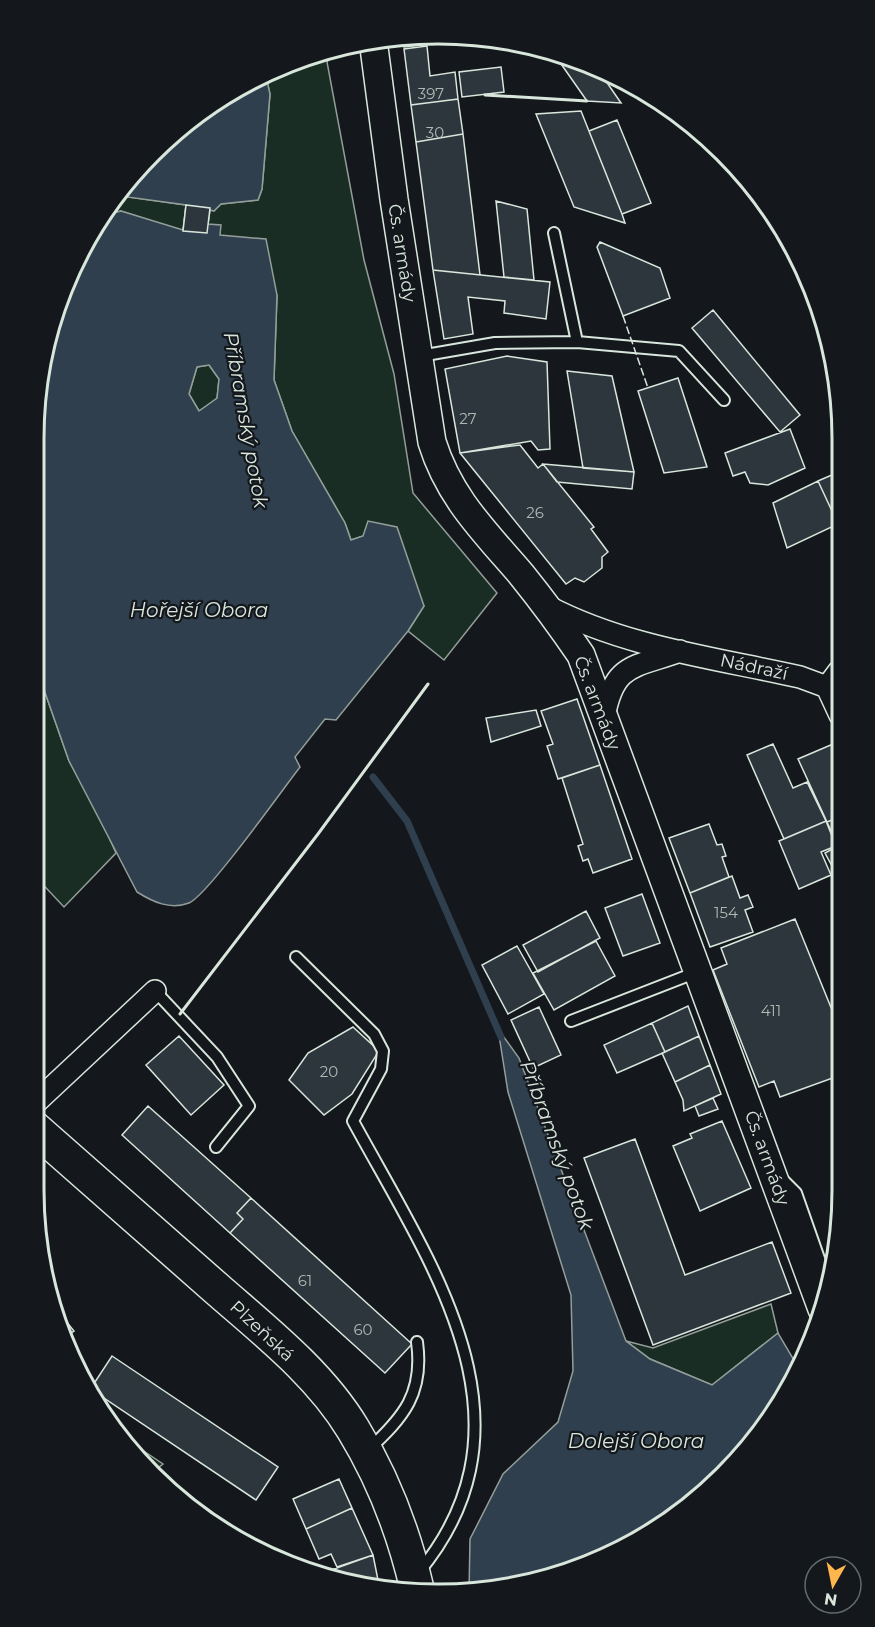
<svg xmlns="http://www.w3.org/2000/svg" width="875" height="1627" font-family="Montserrat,sans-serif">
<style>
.green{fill:#1a2d24;stroke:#939e99;stroke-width:1.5}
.water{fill:#2f3f4d;stroke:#939e99;stroke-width:1.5;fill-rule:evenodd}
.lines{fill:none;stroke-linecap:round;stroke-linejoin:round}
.stream{stroke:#2f3f4d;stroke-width:7}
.building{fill:#2c363c;stroke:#d8e6dc;stroke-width:1.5}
.service-casing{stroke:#d8e6dc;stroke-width:14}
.minor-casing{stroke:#d8e6dc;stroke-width:24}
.tertiary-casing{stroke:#d8e6dc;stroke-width:30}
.primary-casing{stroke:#d8e6dc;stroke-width:36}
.service{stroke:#14181c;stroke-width:10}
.minor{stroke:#14181c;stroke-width:21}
.tertiary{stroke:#14181c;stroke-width:27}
.primary{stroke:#14181c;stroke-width:33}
.fence{stroke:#d8e6dc;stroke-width:1.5;stroke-dasharray:8 3;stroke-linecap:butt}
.wall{stroke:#d8e6dc;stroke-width:3}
.labels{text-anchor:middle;stroke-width:4.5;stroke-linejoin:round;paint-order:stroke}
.number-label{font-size:15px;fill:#adbab4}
.street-label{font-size:18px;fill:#d8e6dc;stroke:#14181c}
.water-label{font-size:20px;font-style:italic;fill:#d8e6dc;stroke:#14181c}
.rim{fill:none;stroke:#d8e6dc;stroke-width:3}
</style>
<rect width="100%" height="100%" fill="#14181c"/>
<path class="green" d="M341 45 327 62 364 260 394 374 413 493 497 593 444 660 408 631 424 606 363 536 351 540 345 523 292 431 274 380 277 295 208 224 210 210 214 211 221 204 258 200 262 189 270 94 265 72Z
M149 157 133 181 128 197 186 205 183 231 121 211 101 216 133 171Z
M209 365 219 379 217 399 199 411 189 394 197 367Z
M34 661 69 761 93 802 116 853 64 907 33 874Z
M771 1304 778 1333 712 1385 650 1359 626 1341 653 1348Z
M114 1431 163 1464 154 1471Z"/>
<path class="water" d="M265 72 270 94 262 189 258 200 221 204 214 211 210 210 208 224 221 225 220 235 266 239 277 295 274 380 292 431 345 523 351 540 363 536 368 521 397 527 424 606 408 631 336 720 325 719 295 757 300 767C283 789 207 896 189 903 170 910 153 902 137 892L69 761 34 661V411L47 332 87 236 101 216 121 211 183 230 186 205 127 197C143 149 188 119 229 93 240 86 252 77 265 72ZM209 365 219 379 217 398 199 411 189 394 197 367Z
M498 1029 519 1058 626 1341 650 1359 712 1385 778 1333 798 1367 788 1391 704 1493 593 1563 469 1592 470 1539 503 1474 558 1422 573 1371 571 1295 508 1092Z"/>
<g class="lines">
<path class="stream" d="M373 777 407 821 501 1037"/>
</g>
<path class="building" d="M411 34H426L427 44 404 47 402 35Z
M427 46 430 76 455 72 458 99 411 105 404 49Z
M552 51 567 54 597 68 621 103 587 101Z
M501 67 504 92 462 97 459 72Z
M458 99 463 134 416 142 411 105Z
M581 111 622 214 625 223 574 207 536 114Z
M617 120 651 203 622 214 589 131Z
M463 134 480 275 433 270 416 142Z
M496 201 527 209 534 280 504 277Z
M186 205 210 208 207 233 183 231Z
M600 242 660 268 670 298 623 316 597 247Z
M433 270 550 282 546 319 504 313 505 301 468 297 473 334 444 339Z
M713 310 800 415 780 432 692 328Z
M507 356 547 362 550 449 538 450 531 441 460 453 445 369Z
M567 371 612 376 634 472 583 468Z
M678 378 707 467 664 473 638 391Z
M790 429 805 468 768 485 750 483 745 472 733 476 725 453Z
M520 445 538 468 543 464 594 527 591 529 608 552 602 557V568L584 582 575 578 566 584 460 453Z
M543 464 634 472 632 489 557 482Z
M834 474 839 485 838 524 818 481Z
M818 481 838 524 787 548 773 503Z
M577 699 600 765 558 779 547 746 553 744 541 711Z
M536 710 541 726 491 742 486 718Z
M773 744 793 788 807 782 826 821 784 839 747 755Z
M833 744 840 759V817L827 822 798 759Z
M600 765 632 859 593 873 588 859 583 861 578 846 583 844 562 778Z
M840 817V881L825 853 838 846 827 822Z
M826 821 836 846 821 852 831 875 799 889 779 841Z
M709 824 717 845 722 844 726 856 722 857 729 877 690 893 669 838Z
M732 876 740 898 748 895 753 907 745 910 753 932 710 947 690 893Z
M642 894 660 943 623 956 605 908Z
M586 911 600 938 538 972 523 945Z
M795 919 841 1032V1075L780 1097 774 1081 759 1087 713 970 727 964 721 948Z
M596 941 615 976 554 1010 533 973Z
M517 946 544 994 508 1014 482 965Z
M688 1006 699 1036 665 1052 652 1023Z
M539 1007 561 1055 533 1068 511 1020Z
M652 1023 665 1052 617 1073 604 1045Z
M353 1027 379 1051 352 1094 324 1115 289 1080 308 1053Z
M179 1036 224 1085 191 1115 146 1065Z
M699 1036 710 1065 675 1082 662 1053Z
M710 1065 721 1094 684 1111 683 1100 675 1082Z
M713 1098 718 1109 699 1116 695 1106Z
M148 1106 251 1198 237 1213 243 1219 230 1233 122 1135Z
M722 1121 751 1188 700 1211 673 1146 692 1138 690 1134Z
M635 1139 685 1275 772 1242 791 1293 653 1345 584 1158Z
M251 1198 412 1344 385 1373 230 1233 243 1219 237 1213Z
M52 1304 74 1331 64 1338 55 1320Z
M112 1356 278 1467 256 1500 92 1390 91 1388Z
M339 1479 352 1508 306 1529 293 1499Z
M352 1508 373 1555 337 1567 331 1554 319 1559 306 1529Z
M373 1555 379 1585 333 1580 320 1574Z"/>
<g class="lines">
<defs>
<path id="service" d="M554 233 577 342
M420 356 495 343 577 342 679 351 724 400
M296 957 374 1034 383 1051 381 1069 353 1121C430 1263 544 1421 419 1572
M155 991 217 1057 249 1106 216 1147
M571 1021 697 972
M784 1181 796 1193 829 1287
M368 1450C404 1417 424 1393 417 1342"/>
<path id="minor" d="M547 606C625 647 715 658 800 677L827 687 840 715
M827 687 839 671
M604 717C614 663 633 668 680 651
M33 1105 155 991"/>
<path id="tertiary" d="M373 40 394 199 432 442C449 497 484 531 521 574 542 600 562 627 581 655L822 1309"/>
<path id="primary" d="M33 1127C95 1181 156 1235 217 1289 265 1331 320 1374 353 1429 383 1478 404 1533 417 1589"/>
</defs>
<use href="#service" class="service-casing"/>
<use href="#minor" class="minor-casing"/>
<use href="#tertiary" class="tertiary-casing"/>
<use href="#primary" class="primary-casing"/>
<use href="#service" class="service"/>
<use href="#minor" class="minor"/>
<use href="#tertiary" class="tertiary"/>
<use href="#primary" class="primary"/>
<path class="fence" d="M623 316 648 388"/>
<path class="wall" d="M485 95 587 101
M180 1014 318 834 428 684"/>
</g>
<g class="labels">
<g class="number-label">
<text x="431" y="99">397</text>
<text x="435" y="138">30</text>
<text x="468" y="424">27</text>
<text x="535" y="518">26</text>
<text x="726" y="918">154</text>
<text x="771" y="1016">411</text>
<text x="329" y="1077">20</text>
<text x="305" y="1286">61</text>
<text x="363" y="1335">60</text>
</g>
<g class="street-label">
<text transform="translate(402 253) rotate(81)" y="6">Čs. armády</text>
<text transform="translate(754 667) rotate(12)" y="6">Nádraží</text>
<text transform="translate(597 703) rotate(69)" y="6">Čs. armády</text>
<text transform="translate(767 1158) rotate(70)" y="6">Čs. armády</text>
<text transform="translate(262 1331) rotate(43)" y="6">Plzeňská</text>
</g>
<g class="water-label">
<text transform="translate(246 420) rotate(80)" y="7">Příbramský potok</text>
<text x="199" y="617">Hořejší Obora</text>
<text transform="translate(557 1145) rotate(70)" y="7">Příbramský potok</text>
<text x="636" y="1448">Dolejší Obora</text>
</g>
</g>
<path d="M0 0H875V1627H0ZM438 44H438A394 394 0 0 1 832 438V1190A394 394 0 0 1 438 1584H438A394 394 0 0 1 44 1190V438A394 394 0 0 1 438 44Z" fill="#14181c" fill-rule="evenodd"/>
<path class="rim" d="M438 44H438A394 394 0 0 1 832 438V1190A394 394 0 0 1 438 1584H438A394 394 0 0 1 44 1190V438A394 394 0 0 1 438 44Z"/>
<g transform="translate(833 1585) rotate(189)"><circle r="28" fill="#14181c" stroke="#626a69" stroke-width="1.5"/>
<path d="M0-4.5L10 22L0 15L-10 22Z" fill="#ffb74d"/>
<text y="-9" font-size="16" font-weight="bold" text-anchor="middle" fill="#d8e6dc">N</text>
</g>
</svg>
